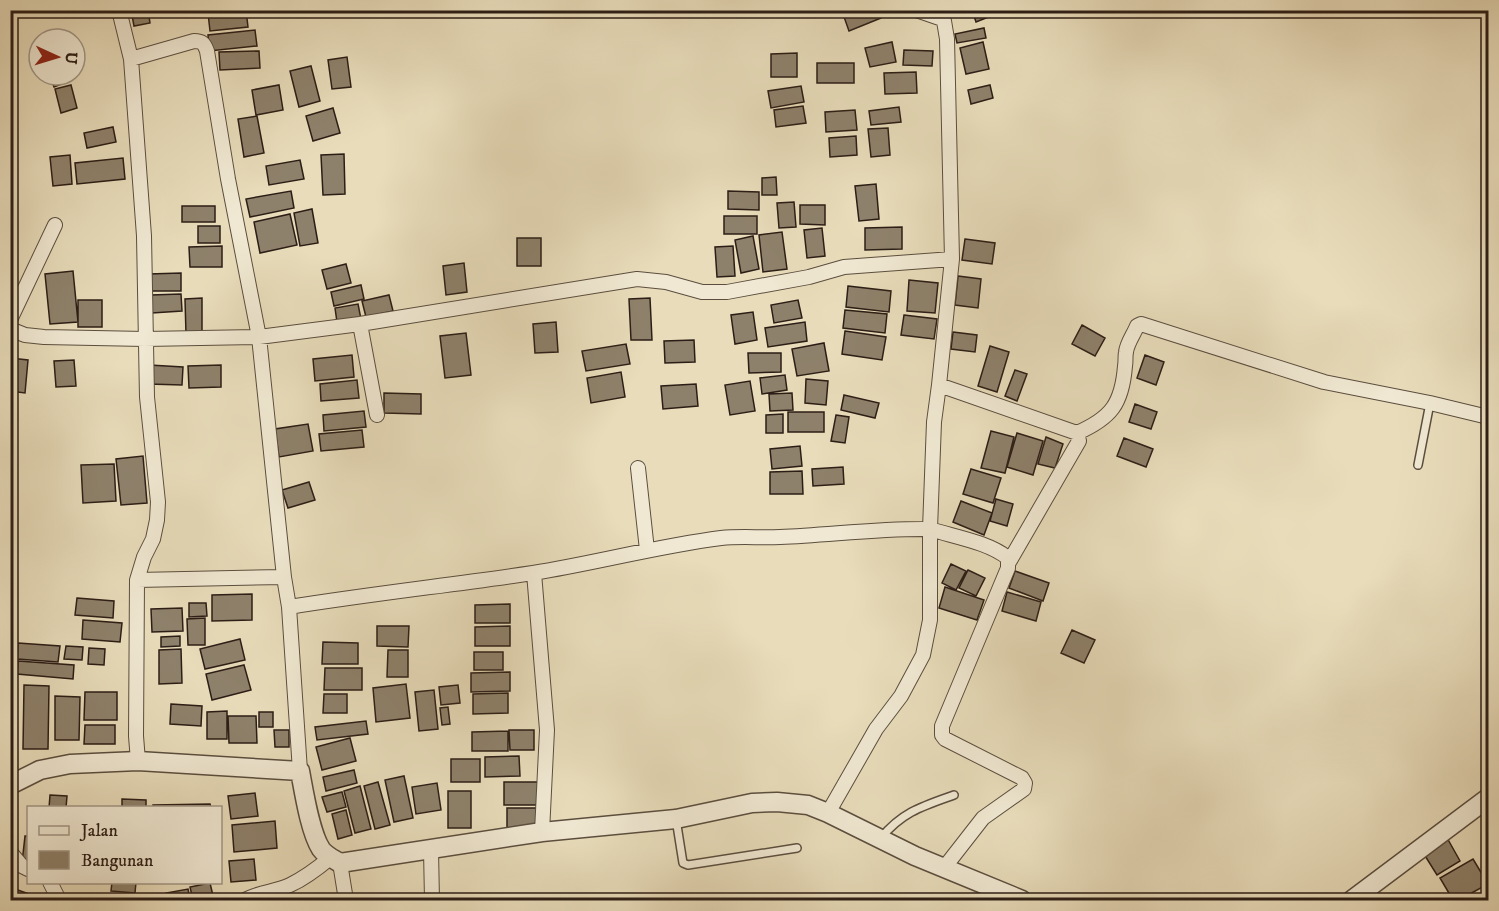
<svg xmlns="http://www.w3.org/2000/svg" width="1499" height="911" font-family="'IM FELL DW Pica',serif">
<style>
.building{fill:#8e816b;stroke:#2c1e16;stroke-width:1.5}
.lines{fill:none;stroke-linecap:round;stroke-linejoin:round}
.service-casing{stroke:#5b4e3f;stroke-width:10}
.minor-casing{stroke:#5b4e3f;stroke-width:16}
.tertiary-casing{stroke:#5b4e3f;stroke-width:21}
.service{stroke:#f0e8d2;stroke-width:7}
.minor{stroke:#f0e8d2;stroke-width:14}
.tertiary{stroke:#f0e8d2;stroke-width:18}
</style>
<rect width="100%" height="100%" fill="#e8dcba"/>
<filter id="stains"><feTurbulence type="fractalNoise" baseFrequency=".00333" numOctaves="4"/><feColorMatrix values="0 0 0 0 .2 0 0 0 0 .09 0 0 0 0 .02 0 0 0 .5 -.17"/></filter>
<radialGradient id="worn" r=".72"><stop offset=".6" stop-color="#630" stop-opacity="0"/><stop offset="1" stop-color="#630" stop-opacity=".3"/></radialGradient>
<path class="building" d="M131 10H148L150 23 134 26Z
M233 10H246L248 27 210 31 208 13Z
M852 10H879L881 18 849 31 843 14Z
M972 10H1006L976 22Z
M984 28 986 38 957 43 955 34Z
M255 30 257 46 209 51 208 35Z
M892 42 896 62 870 67 865 48Z
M983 42 989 69 966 74 960 48Z
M904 50 933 51 932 66 903 65Z
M259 51 260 68 220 70 219 52Z
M797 53V77H771V54Z
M347 57 351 87 332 89 328 60Z
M817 63H854V83H817Z
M311 66 320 101 299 107 290 71Z
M916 72 917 93 885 94 884 73Z
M50 75H69L71 80 54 87Z
M71 85 77 108 61 113 55 89Z
M279 85 283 110 256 115 252 90Z
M990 85 993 98 971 104 968 90Z
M801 86 804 102 771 108 768 91Z
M803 106 806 123 776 127 774 110Z
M899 107 901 122 871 125 869 111Z
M333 108 340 133 313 141 306 116Z
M855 110 857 130 826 132 825 112Z
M257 116 264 153 244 157 238 119Z
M113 127 116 142 87 148 84 133Z
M888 128 890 155 871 157 868 129Z
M856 136 857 155 830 157 829 138Z
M344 154 345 194 323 195 321 155Z
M70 155 72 184 53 186 50 157Z
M123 158 125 179 77 184 75 163Z
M300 160 304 179 269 185 266 166Z
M776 177 777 195H762V178Z
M876 184 879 219 859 221 855 186Z
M291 191 294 208 250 217 246 199Z
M728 191 759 192V210L728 209Z
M794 202 796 227 779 228 777 203Z
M800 205H825V225L800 224Z
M182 206H215V222H182Z
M312 209 318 243 300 246 294 213Z
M290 214 297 245 260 253 254 222Z
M724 216H757V234H724Z
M198 226H220V243H198Z
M902 227V249L865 250V228Z
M822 228 825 256 807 258 804 230Z
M782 232 787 269 763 272 759 235Z
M753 236 759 269 741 273 735 240Z
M517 238H541V266H517Z
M965 239 995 243 992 264 962 260Z
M222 246V267H190L189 247Z
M733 246 735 276 717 277 715 247Z
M464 263 467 292 446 295 443 266Z
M346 264 351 283 327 289 322 270Z
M73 271 78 322 50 324 45 274Z
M181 273V291H149V274Z
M958 276 981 279 978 308 955 305Z
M909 280 938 283 935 313 907 311Z
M361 285 364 299 334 306 331 292Z
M848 286 891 291 889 312 846 307Z
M181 294 182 311 152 313 151 295Z
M389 295 393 311 366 317 362 301Z
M202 298V334H186L185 299Z
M650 298 652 340H631L629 299Z
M78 300H102V327H78Z
M798 300 802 318 774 323 771 305Z
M358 304 361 319 337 322 335 308Z
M845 310 887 314 885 333 843 328Z
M753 312 757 340 735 344 731 315Z
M904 315 937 319 934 339 901 335Z
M556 322 558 352 535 353 533 324Z
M805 322 807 341 768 347 765 328Z
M1082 325 1105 338 1095 356 1072 344Z
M845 331 886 337 882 360 842 354Z
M953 332 977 335 975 352 951 349Z
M466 333 471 375 445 378 440 336Z
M694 340 695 362 665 363 664 341Z
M824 343 829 371 797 376 792 349Z
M626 344 630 364 586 371 582 351Z
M990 346 1009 352 997 392 978 386Z
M748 353H781V372L749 373Z
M352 355 354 377 315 381 313 359Z
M1145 355 1164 362 1156 385 1137 378Z
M10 358 28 360 25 393 10 391Z
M74 360 76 386 56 387 54 361Z
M149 365 183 367 182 385 148 384Z
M221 365V387L189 388 188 366Z
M1015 370 1027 374 1017 401 1005 396Z
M621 372 625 397 591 403 587 378Z
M785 375 787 390 762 394 760 378Z
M806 379 828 381 826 405 805 403Z
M357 380 359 398 321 401 320 384Z
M750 381 755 411 730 415 725 385Z
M696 384 698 406 663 409 661 386Z
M384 393 421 394V414L384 413Z
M792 393 793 410 770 411 769 394Z
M844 395 879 403 875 418 841 410Z
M1135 404 1157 412 1151 429 1129 422Z
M364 411 366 427 324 431 323 415Z
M788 412H824V432H788Z
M783 414V433H766V415Z
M836 415 849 417 845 443 831 441Z
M308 424 313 451 279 457 275 429Z
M362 430 364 447 321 451 319 434Z
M991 431 1014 437 1005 473 981 468Z
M1017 433 1043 441 1033 475 1007 467Z
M1046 437 1063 444 1055 468 1038 464Z
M1124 438 1153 449 1146 467 1117 456Z
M800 446 802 466 772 469 770 449Z
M143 456 147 503 121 505 116 459Z
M114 464 116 501 83 503 81 465Z
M843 467 844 484 813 486 812 469Z
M971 469 1001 478 993 503 963 494Z
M802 471 803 494H770V472Z
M309 482 315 500 288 508 282 490Z
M996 499 1013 504 1007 526 990 521Z
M961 501 992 513 984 535 953 522Z
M951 564 966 571 956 590 942 583Z
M968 570 985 578 976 596 959 588Z
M1015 571 1049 583 1043 601 1009 588Z
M945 587 984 600 977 620 939 608Z
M1007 592 1041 602 1036 621 1002 611Z
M252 594V620L212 621V595Z
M77 598 114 601 113 618 75 615Z
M189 603H206L207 616 189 617Z
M510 604V623H475V605Z
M182 608 183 631 152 632 151 609Z
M205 618V645H188L187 619Z
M83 620 122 623 120 642 82 639Z
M377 626H409L408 647 377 646Z
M510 626V646H475V627Z
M1072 630 1095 640 1084 663 1061 653Z
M180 636V646L161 647V637Z
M240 639 245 660 205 669 200 649Z
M323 642 358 643V664H322Z
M18 643 60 646 58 662 17 659Z
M66 646 83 647 82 660 64 659Z
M89 648 105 649 104 665 88 664Z
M181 649 182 683 159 684V650Z
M388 650H408V677H387Z
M474 652H503V670H474Z
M18 661 74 665 73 679 17 674Z
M244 665 251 690 212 700 206 674Z
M325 668H362V690H324Z
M510 672V691L471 692V673Z
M406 684 410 718 376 722 373 688Z
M24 685 49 686 48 749H23Z
M458 685 460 703 441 705 439 687Z
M434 690 438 729 419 731 415 692Z
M85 692H117V720H84Z
M508 693V713L473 714V694Z
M324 694H347V713H323Z
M55 696 80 697 79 740H55Z
M171 704 202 706 201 726 170 724Z
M448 707 450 724 442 725 440 708Z
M227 711V739H207V712Z
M259 712H273V727H259Z
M228 716H256L257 743H229Z
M366 721 368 734 317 740 315 727Z
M85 725H115V744H84Z
M274 730H289V747H275Z
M509 730H534V750H510Z
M508 731V751H472V732Z
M350 738 356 761 322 770 316 747Z
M519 756 520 776 485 777V757Z
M451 759H480V782H451Z
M354 770 357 783 326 791 323 777Z
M404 776 413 818 394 822 385 780Z
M378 782 390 825 375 829 364 786Z
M504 782H538V805H504Z
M437 783 441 810 416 814 412 787Z
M360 786 371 829 355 833 344 791Z
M448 791H471V828H448Z
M342 792 346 807 327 812 322 797Z
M255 793 258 816 231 819 228 796Z
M50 795 67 796 66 808H49Z
M122 799 146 800V808H122Z
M210 804 211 808H153V805Z
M507 808H540V828H507Z
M346 810 352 835 338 839 332 814Z
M275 821 277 848 234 852 232 825Z
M25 836H28V864L22 863Z
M1446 836 1460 861 1437 875 1422 851Z
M254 859 256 880 231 882 229 861Z
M1473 859 1488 884 1459 900H1453L1440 878Z
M112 882H136L135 893 111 891Z
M210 883 214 900H193L190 887Z
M15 889 29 894 27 900H11Z
M188 889 190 900H167L166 893Z"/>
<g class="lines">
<defs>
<path id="service" d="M1418 465 1430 403
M676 819 683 863 688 865 797 848
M881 838C902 812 923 806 954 795"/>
<path id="minor" d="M119 10 131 59 144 236 147 397 158 502 157 520 153 539 144 557 137 580 136 736 138 761
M916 10 942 19 944 21 947 39 952 259 939 385
M131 59 194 41C202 41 204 43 207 51L228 179 259 337 284 577 289 607 300 771
M10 320 55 225
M360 324 377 415
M10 329 25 335 44 337 145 339 259 337 360 324 637 279 666 282 702 292H727L809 277 844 267 952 259
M638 468 647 550
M1009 562 1079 441 1077 433
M534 573 547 730 542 832
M137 580 284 577
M289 607C370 594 452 585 533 573 596 563 658 546 721 538 740 536 761 538 780 537 830 535 880 528 930 529L934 422 939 385 1077 433C1111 418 1122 404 1125 366 1126 361 1125 357 1126 352 1127 343 1134 334 1137 326L1141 324 1324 382 1430 403 1488 417
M828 813 876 729 901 696 923 655 930 620V529C955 537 988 542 1008 558V568L942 726V735L945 739 1022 778 1025 783 1024 789 983 818 944 868
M431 850 432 900
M10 852 22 866 28 869
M340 863 346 900
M50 882 59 900
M245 900C259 892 275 892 290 885 305 878 318 868 330 858"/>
<path id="tertiary" d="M10 785 40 770 70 764 138 761 300 771C304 792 310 832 321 849 326 856 334 859 340 863L542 832 676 819 752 803 777 802 808 805 828 813 915 856 1022 900
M1352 900 1488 798"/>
</defs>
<use href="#service" class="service-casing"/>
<use href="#minor" class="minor-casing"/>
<use href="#tertiary" class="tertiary-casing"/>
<use href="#service" class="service"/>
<use href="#minor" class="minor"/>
<use href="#tertiary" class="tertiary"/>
</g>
<rect width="1499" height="911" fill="none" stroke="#e8dcba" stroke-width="36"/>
<rect x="12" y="12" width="1475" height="887" fill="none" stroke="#2c1e16" stroke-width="3"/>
<rect x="18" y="18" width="1463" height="875" fill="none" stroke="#2c1e16" stroke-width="1.5"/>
<rect x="27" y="806" width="195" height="78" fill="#f0e8d2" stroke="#a29787" stroke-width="1.5"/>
<rect x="39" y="826" width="30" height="9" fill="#f0e8d2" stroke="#a29787" stroke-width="1.5"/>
<text x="81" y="836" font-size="18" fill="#2c1e16">Jalan</text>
<rect x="39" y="851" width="30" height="18" fill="#8e816b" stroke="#a29787" stroke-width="1.5"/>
<text x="81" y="866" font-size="18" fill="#2c1e16">Bangunan</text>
<g transform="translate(57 57) rotate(94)"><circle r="28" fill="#f0e8d2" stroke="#a29787" stroke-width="1.5"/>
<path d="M0-4.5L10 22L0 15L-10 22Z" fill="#8f2418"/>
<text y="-9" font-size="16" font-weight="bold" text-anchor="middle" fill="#2c1e16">U</text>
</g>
<rect width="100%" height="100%" filter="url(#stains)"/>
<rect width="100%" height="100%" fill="url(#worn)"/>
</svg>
